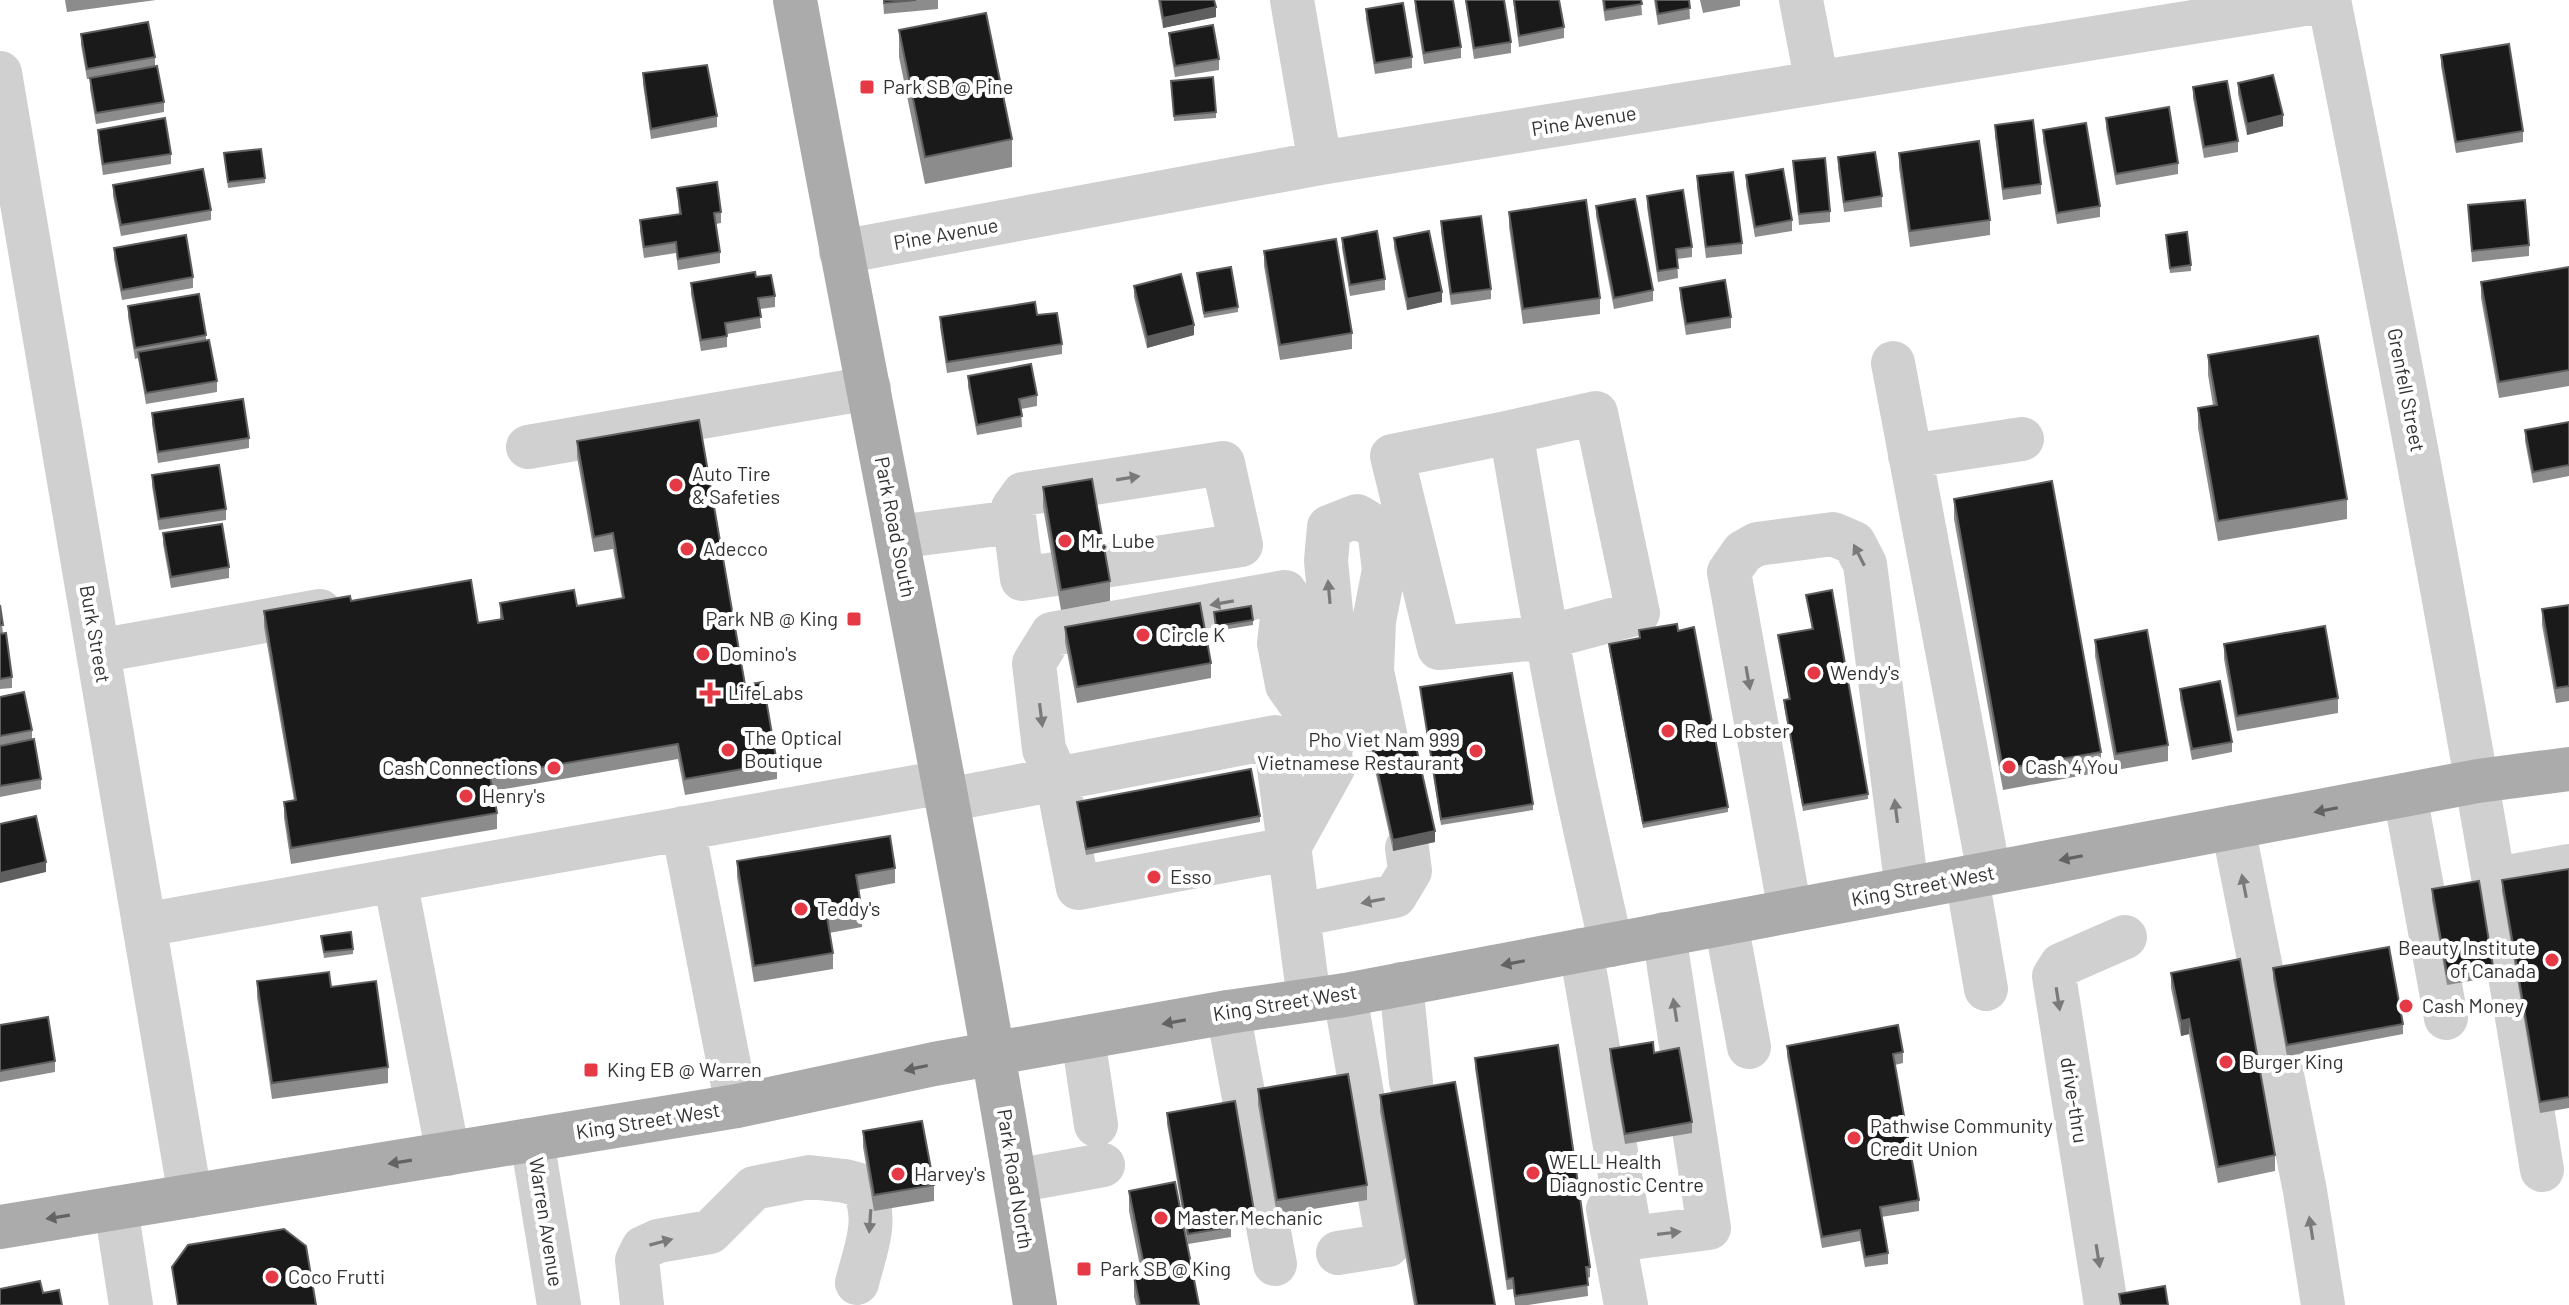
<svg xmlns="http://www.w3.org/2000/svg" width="2569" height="1305" font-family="Barlow,sans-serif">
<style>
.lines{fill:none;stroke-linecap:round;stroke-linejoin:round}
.minor{stroke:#d0d0d0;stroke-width:44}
.major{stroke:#ababab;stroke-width:44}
.wall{fill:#8c8c8c}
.shaded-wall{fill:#5f5f5f}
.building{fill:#1a1a1a;stroke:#5f5f5f;stroke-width:2}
.oneway{fill:#7a7a7a}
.oneway2{fill:#636363}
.poi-dot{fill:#e63946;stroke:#fff;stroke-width:3}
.labels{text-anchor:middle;stroke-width:8;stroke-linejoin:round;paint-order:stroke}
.poi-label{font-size:20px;fill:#333;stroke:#fff;text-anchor:start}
.street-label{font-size:20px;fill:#333;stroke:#fff}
</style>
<rect width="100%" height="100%" fill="#fff"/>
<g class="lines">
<path class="minor" d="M1292 0 1320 163
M1801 0 1817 83
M2329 0C2407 389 2479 778 2542 1170
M0 73 190 1196
M841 252 1320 163 2329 0
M1893 363 1989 873
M1511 432 1392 456 1439 648 1548 637 1638 613 1596 413 1511 432C1529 535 1546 640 1567 743 1580 810 1596 877 1611 945
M528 447 869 388
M1910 456 2022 439
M897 537 1013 522
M1055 574 1022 579 1013 508 1023 494 1223 463 1241 545 1104 566
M1285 592 1279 643 1287 685 1304 709 1309 732 1329 751 1333 768 1288 849 1078 888 1057 779 1044 749 1034 663 1052 634 1285 592 1310 627 1314 680 1304 709
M98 651 320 611
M1329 751 1342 723 1326 561 1329 527 1357 516 1379 529 1384 570 1374 621 1372 671 1390 758
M2405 795 2446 1018
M947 800 1275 737 1309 1000
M2233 827 2305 1191 2323 1305
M683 828 737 1106
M1967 878 1986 989
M2496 879 2569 866
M395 880 448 1154
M1790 911 1729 572 1743 552 1757 544 1833 534 1854 543 1865 564 1907 889
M1298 915 1395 896 1410 871 1407 848
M1726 923 1749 1047
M144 925 943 782
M1581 950 1631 1238 1709 1228 1664 934
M1401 984 1411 1082
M1228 1012 1275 1264
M1083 1038 1096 1125
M532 1140 559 1305
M1015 1181 1103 1165
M116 1208 131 1305
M1608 1209 1626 1305
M1338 1253 1388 1245 1345 995
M642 1305 637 1260 643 1248 658 1241 710 1232 754 1188 809 1177 845 1181 863 1186C879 1221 866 1247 857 1283
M2106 1305 2054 976 2061 965 2125 937"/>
<path class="major" d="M795 0C874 435 966 868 1035 1305
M0 1227 737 1106 934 1064 1228 1012 1345 995 2478 781 2569 769"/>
</g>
<path class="wall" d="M65 0H156L67 12Z
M883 0H938V9L884 14Z
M1158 0H1214L1216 17 1163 28Z
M1415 0 1461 47V58L1424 64 1415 10Z
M1465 0H1504L1511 42V53L1474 59Z
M1513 0H1559L1564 27V38L1519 47Z
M1602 0H1641L1642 15 1605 21Z
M1654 0H1689L1690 19 1658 25Z
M1700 0H1740V6L1703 13Z
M1366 9 1412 57V68L1375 74 1366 19Z
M899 30 1012 139V167L925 184 899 57Z
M1169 33 1219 59V70L1175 77 1169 43Z
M81 34 155 57V67L164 102V112L96 124 90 89V79H87L81 45Z
M2441 55 2523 131V142L2456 153 2441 66Z
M643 73 717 116V127L651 139 643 84Z
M2238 83 2283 126 2247 135 2238 94Z
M1171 86 1216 112V118L1174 121Z
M2193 87 2238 141V152L2204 158 2193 98Z
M2106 118 2178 163V174L2116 185 2106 128Z
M1995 125 2041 184V194L2003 200 1995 136Z
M98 130 171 154V164L103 175 98 141Z
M2043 130 2100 206V217L2057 224 2043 141Z
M224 153 265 178V183L228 188Z
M1899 153 1990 220V235L1910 247 1899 168Z
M1838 157 1882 196V207L1844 212 1838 168Z
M1793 161 1830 211V222L1799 225Z
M1746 175 1792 220V231L1755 237 1746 186Z
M1697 176 1742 243V254L1706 258 1697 187Z
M113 185 211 210V220L121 236 113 196Z
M677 188 721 212V223L716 224 720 252V263L678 270 676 253 644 258 640 231V220L679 214Z
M1647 196 1692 247V257L1677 259 1678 278 1658 282 1647 207Z
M2468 205 2529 245V256L2472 262Z
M1596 206 1653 290V301L1614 309 1596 216Z
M1509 212 1600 298V314L1523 324 1509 227Z
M1441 221 1491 289V299L1451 305 1441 232Z
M2166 235 2191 265V271L2170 273Z
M1342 238 1385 279V290L1350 296 1342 248Z
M1394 238 1442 302 1407 310 1394 248Z
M114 248 193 277V288L122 300 114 259Z
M1264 251 1352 333V349L1280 360 1264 266Z
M2569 267V386L2499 398 2481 298V282Z
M1197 273 1238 307V312L1204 318Z
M756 277 775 296V307L759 309 761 328 727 334V347L701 351 691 294V283Z
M1134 286 1194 335 1147 348 1134 297Z
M1680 288 1731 317V328L1686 335 1680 298Z
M128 306 206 335V340L217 381V392L146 404 138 358 135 359 128 317Z
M1037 315 1062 344V354L947 373 940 327V317Z
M2208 355 2347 499V519L2218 541 2198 428V408L2213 405 2208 375Z
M968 376 1037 395V406L1021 409 1022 427 977 435 968 387Z
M152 413 249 438V448L158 463 152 424Z
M2569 422V476L2533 483 2525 441V430Z
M577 441 745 685 777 763V779L685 795 678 759 493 791 497 813V829L291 864 284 818V802L294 800 264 627V611L351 601 478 623 500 619V603L577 606 622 598 613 549 594 552 577 457Z
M152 475 226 509V520L159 530 152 486Z
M1043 487 1110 581V601L1061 610 1043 507Z
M1954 499 2101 752V772L2003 790 1954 519Z
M163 533 229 567V578L171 588 163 544Z
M1806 595 1868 794V799L1803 811 1784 706V700H1789L1778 635 1812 629Z
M0 605 3 634 12 677V688L0 689Z
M2569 605V701L2556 703 2542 625V609Z
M1214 612 1253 620V625L1216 631Z
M1065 627 1211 663V678L1077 703 1065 642Z
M1639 630 1678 631 1728 807V812L1643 828 1609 649V644L1640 638Z
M2095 640 2168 745V761L2116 770 2095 656Z
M2224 644 2338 698V713L2237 731 2224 659Z
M1420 687 1533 804V810L1441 825Z
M2180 689 2232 742V752L2192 760 2180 699Z
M0 697 32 730V740L41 779V789L0 797Z
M1373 751 1435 842 1393 851 1373 761Z
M1077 802 1260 816V822L1086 855Z
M737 861 895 868V883L858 890 862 911V927L829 933 833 953V969L754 982 737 877Z
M2569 869V1108L2540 1113 2502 891V880Z
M2432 889 2493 966V977L2447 985 2432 900Z
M321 936 353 949V954L324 958Z
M2273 968 2403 1024V1034L2287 1056 2273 979Z
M2171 973 2275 1155V1171L2218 1183 2189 1034 2181 1036 2171 988Z
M257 981 331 987 388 1067V1083L272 1099 257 997Z
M0 1025 55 1061V1072L0 1082Z
M1787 1046 1903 1052V1063L1895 1065 1919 1200V1211L1881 1217 1888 1253V1264L1865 1267 1860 1241 1822 1248 1787 1056Z
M1610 1049 1654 1053 1692 1122V1133L1625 1144 1610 1060Z
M1475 1058 1590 1267V1277L1587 1278 1588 1296 1528 1305H1515L1513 1289 1507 1290 1475 1068Z
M1258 1089 1367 1185V1200L1277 1215 1258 1105Z
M1380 1095 1495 1305H1414L1380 1111Z
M1167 1113 1254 1211V1222L1231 1226V1237L1188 1244 1167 1124Z
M863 1131 934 1185V1201L874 1211 863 1147Z
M1129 1191 1199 1305H1136L1134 1297V1277L1142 1276 1129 1211Z"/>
<path class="shaded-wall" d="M1216 7V17L1163 28V18Z
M2283 115V126L2247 135V124Z
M1442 292V302L1407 310V299Z
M1194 325V335L1147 348V337Z
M1435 831V842L1393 851V840Z
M46 862V872L0 883V873Z
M2189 1019V1034L2181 1036V1021Z"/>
<path class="building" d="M884 0H916L884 3Z
M1160 0H1214L1216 7 1163 18Z
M1415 0H1453L1461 47 1424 53Z
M1466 0H1504L1511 42 1474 48Z
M1514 0H1559L1564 27 1519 36Z
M1604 0H1641L1642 4 1605 10Z
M1656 0H1689L1690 8 1658 14Z
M1403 3 1412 57 1375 63 1366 9Z
M986 13 1012 139 925 157 899 30Z
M148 22 155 57 87 69 81 34Z
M1213 25 1219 59 1175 66 1169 33Z
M2509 44 2523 131 2456 142 2441 55Z
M707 65 717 116 651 129 643 73Z
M157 66 164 102 96 113 90 78Z
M2273 75 2283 115 2247 124 2238 83Z
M1213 77 1216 112 1174 116 1171 81Z
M2227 81 2238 141 2204 147 2193 87Z
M2169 107 2178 163 2116 174 2106 118Z
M165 118 171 154 103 164 98 130Z
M2033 120 2041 184 2003 189 1995 125Z
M2086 123 2100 206 2057 213 2043 130Z
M1979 141 1990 220 1910 231 1899 153Z
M261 149 265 178 228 182 224 153Z
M1875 152 1882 196 1844 202 1838 157Z
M1825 158 1830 211 1799 214 1793 161Z
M203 169 211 210 121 225 113 185Z
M1783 169 1792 220 1755 227 1746 175Z
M1733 172 1742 243 1706 247 1697 176Z
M717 182 721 212 714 213 720 252 678 259 676 242 644 247 640 220 681 214 677 188Z
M1683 190 1692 247 1676 249 1678 268 1658 271 1647 196Z
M1635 199 1653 290 1614 298 1596 206Z
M1586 200 1600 298 1523 309 1509 212Z
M2525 200 2529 245 2472 251 2468 205Z
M1481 216 1491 289 1451 294 1441 221Z
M1377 231 1385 279 1350 285 1342 238Z
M1429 231 1442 292 1407 299 1394 238Z
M2187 232 2191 265 2170 268 2166 235Z
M186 235 193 277 122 290 114 248Z
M1336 239 1352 333 1280 345 1264 251Z
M1231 267 1238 307 1204 313 1197 273Z
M2569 267V370L2499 382 2481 282Z
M755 272 756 277 771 275 775 296 758 298 761 317 725 323 727 336 701 340 691 283Z
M1181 274 1194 325 1147 337 1134 286Z
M1725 280 1731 317 1686 324 1680 288Z
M199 294 206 335 135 348 128 306Z
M1035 302 1037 315 1057 313 1062 344 947 362 940 317Z
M2318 336 2347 499 2218 521 2198 408 2217 405 2208 355Z
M209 340 217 381 146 393 138 352Z
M1031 364 1037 395 1019 399 1022 416 977 425 968 376Z
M243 399 249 438 158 452 152 413Z
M699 420 745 685 763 682 777 763 685 779 678 744 490 776 497 813 291 848 284 802 296 800 264 611 350 596 351 601 471 580 478 623 503 619 500 603 574 590 577 606 624 598 613 533 594 537 577 441Z
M2569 422V465L2533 472 2525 430Z
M219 465 226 509 159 519 152 475Z
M1092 479 1110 581 1061 590 1043 487Z
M2052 481 2101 752 2003 769 1954 499Z
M222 524 229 567 171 577 163 533Z
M1832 590 1868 794 1803 805 1784 700 1790 699 1778 635 1813 629 1806 595Z
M1200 603 1211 663 1077 687 1065 627Z
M0 605 3 625H0Z
M2569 605V686L2556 688 2542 609Z
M1251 606 1253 620 1216 626 1214 612Z
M1677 624 1678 631 1694 627 1728 807 1643 823 1609 644 1640 638 1639 630Z
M2325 626 2338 698 2237 716 2224 644Z
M2147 630 2168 745 2116 754 2095 640Z
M6 633 12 677 0 679V634Z
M1512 673 1533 804 1441 819 1420 687Z
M2220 681 2232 742 2192 749 2180 689Z
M24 692 32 730 0 736V697Z
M34 739 41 779 0 786V746Z
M1415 742 1435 831 1393 840 1373 751Z
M1251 769 1260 816 1086 849 1077 802Z
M36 816 46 862 0 873V824Z
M890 836 895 868 856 875 862 911 827 917 833 953 754 966 737 861Z
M2569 869V1097L2540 1102 2502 880Z
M2479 881 2493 966 2447 974 2432 889Z
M351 932 353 949 324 952 321 936Z
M2389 947 2403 1024 2287 1045 2273 968Z
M2240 959 2275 1155 2218 1167 2189 1019 2181 1021 2171 973Z
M329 972 331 987 376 981 388 1067 272 1083 257 981Z
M48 1017 55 1061 0 1071V1025Z
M1898 1025 1903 1052 1893 1054 1919 1200 1880 1207 1888 1253 1865 1257 1860 1230 1822 1237 1787 1046Z
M1653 1042 1654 1053 1679 1048 1692 1122 1625 1134 1610 1049Z
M1558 1045 1590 1267H1586L1588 1285 1515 1296 1513 1278 1507 1279 1475 1058Z
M1348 1074 1367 1185 1277 1200 1258 1089Z
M1455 1082 1495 1305H1417L1380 1095Z
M1235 1101 1254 1211 1229 1215 1231 1227 1188 1234 1167 1113Z
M922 1121 934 1185 874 1195 863 1131Z
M1175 1182 1199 1305H1140L1134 1277 1146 1275 1129 1191Z
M284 1229 306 1246 316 1305H178L172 1267 188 1245Z
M40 1281 43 1293 59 1290 62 1305H0V1289Z
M2165 1286 2168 1305H2121L2119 1294Z"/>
<defs><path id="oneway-solid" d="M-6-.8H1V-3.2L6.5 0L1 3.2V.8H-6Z" transform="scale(2)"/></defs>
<g class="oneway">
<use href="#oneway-solid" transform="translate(1128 478) rotate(-9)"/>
<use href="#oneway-solid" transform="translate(1859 555) rotate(-117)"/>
<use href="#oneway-solid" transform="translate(1329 592) rotate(-95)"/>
<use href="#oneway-solid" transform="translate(1222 603) rotate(170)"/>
<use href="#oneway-solid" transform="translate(1748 678) rotate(80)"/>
<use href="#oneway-solid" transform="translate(1041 715) rotate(83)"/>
<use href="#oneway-solid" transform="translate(1896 811) rotate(-97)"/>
<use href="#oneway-solid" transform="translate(2244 886) rotate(-101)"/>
<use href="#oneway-solid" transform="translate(1373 901) rotate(169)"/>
<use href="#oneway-solid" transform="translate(2058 999) rotate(81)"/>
<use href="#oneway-solid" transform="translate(1675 1010) rotate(-99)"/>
<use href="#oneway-solid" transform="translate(870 1221) rotate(94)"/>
<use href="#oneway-solid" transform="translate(2311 1228) rotate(-99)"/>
<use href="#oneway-solid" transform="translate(1669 1233) rotate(-7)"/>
<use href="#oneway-solid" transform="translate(661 1242) rotate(-15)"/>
<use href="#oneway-solid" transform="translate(2098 1256) rotate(81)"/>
</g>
<g class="oneway2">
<use href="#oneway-solid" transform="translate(2326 810) rotate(169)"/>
<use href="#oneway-solid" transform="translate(2071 858) rotate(169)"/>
<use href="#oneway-solid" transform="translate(1513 963) rotate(169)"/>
<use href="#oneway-solid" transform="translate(1174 1022) rotate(170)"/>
<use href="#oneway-solid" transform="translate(916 1068) rotate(168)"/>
<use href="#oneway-solid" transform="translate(400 1162) rotate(171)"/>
<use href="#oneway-solid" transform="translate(58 1217) rotate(171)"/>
</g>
<g class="poi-dot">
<rect x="859" y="79" width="16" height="16" rx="4"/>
<circle cx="676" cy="485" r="8"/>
<circle cx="1065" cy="541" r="8"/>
<circle cx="687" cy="549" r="8"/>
<rect x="846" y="611" width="16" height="16" rx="4"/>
<circle cx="1143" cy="635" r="8"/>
<circle cx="703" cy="654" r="8"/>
<circle cx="1814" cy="673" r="8"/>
<path d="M706 681h8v8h8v8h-8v8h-8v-8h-8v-8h8z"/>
<circle cx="1668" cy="731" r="8"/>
<circle cx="728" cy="750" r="8"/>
<circle cx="1476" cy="751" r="8"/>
<circle cx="2009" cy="767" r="8"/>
<circle cx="554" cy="768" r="8"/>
<circle cx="466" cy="796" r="8"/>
<circle cx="1154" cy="877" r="8"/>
<circle cx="801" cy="909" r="8"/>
<circle cx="2552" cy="960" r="8"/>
<circle cx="2406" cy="1006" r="8"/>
<circle cx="2226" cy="1062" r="8"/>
<rect x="583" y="1062" width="16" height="16" rx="4"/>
<circle cx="1854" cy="1138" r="8"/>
<circle cx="1533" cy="1173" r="8"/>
<circle cx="898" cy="1174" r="8"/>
<circle cx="1161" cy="1218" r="8"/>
<rect x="1076" y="1261" width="16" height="16" rx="4"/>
<circle cx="272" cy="1277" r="8"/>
</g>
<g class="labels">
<g class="poi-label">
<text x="883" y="94">Park SB @ Pine</text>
<text x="692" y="481">Auto Tire<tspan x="692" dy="23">&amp; Safeties</tspan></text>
<text x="1081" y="548">Mr. Lube</text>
<text x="703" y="556">Adecco</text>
<text x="838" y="626" text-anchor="end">Park NB @ King</text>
<text x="1159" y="642">Circle K</text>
<text x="719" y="661">Domino's</text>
<text x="1830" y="680">Wendy's</text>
<text x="728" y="700">LifeLabs</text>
<text x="1684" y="738">Red Lobster</text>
<text x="744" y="745">The Optical<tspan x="744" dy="23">Boutique</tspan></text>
<text x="1460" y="747" text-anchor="end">Pho Viet Nam 999<tspan x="1460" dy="23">Vietnamese Restaurant</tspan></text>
<text x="2025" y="774">Cash 4 You</text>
<text x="538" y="775" text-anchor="end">Cash Connections</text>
<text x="482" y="803">Henry's</text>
<text x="1170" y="884">Esso</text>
<text x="817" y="916">Teddy's</text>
<text x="2536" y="955" text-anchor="end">Beauty Institute<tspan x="2536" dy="23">of Canada</tspan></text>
<text x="2422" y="1013">Cash Money</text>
<text x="2242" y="1069">Burger King</text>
<text x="607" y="1077">King EB @ Warren</text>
<text x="1870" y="1133">Pathwise Community<tspan x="1870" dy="23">Credit Union</tspan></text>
<text x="1549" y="1169">WELL Health<tspan x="1549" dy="23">Diagnostic Centre</tspan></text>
<text x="914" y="1181">Harvey's</text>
<text x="1177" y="1225">Master Mechanic</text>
<text x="1100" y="1276">Park SB @ King</text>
<text x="288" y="1284">Coco Frutti</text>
</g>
<g class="street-label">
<text transform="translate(1584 121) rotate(-9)" y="7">Pine Avenue</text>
<text transform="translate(946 234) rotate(-10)" y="7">Pine Avenue</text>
<text transform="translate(2406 390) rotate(79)" y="7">Grenfell Street</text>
<text transform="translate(895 527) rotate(79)" y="7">Park Road South</text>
<text transform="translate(95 634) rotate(80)" y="7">Burk Street</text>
<text transform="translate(1923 886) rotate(-11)" y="7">King Street West</text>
<text transform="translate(1285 1003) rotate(-9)" y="7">King Street West</text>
<text transform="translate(2074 1100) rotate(81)" y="7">drive-thru</text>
<text transform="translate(648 1121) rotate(-9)" y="7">King Street West</text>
<text transform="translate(1015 1179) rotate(81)" y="7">Park Road North</text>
<text transform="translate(546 1222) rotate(81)" y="7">Warren Avenue</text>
</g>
</g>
</svg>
